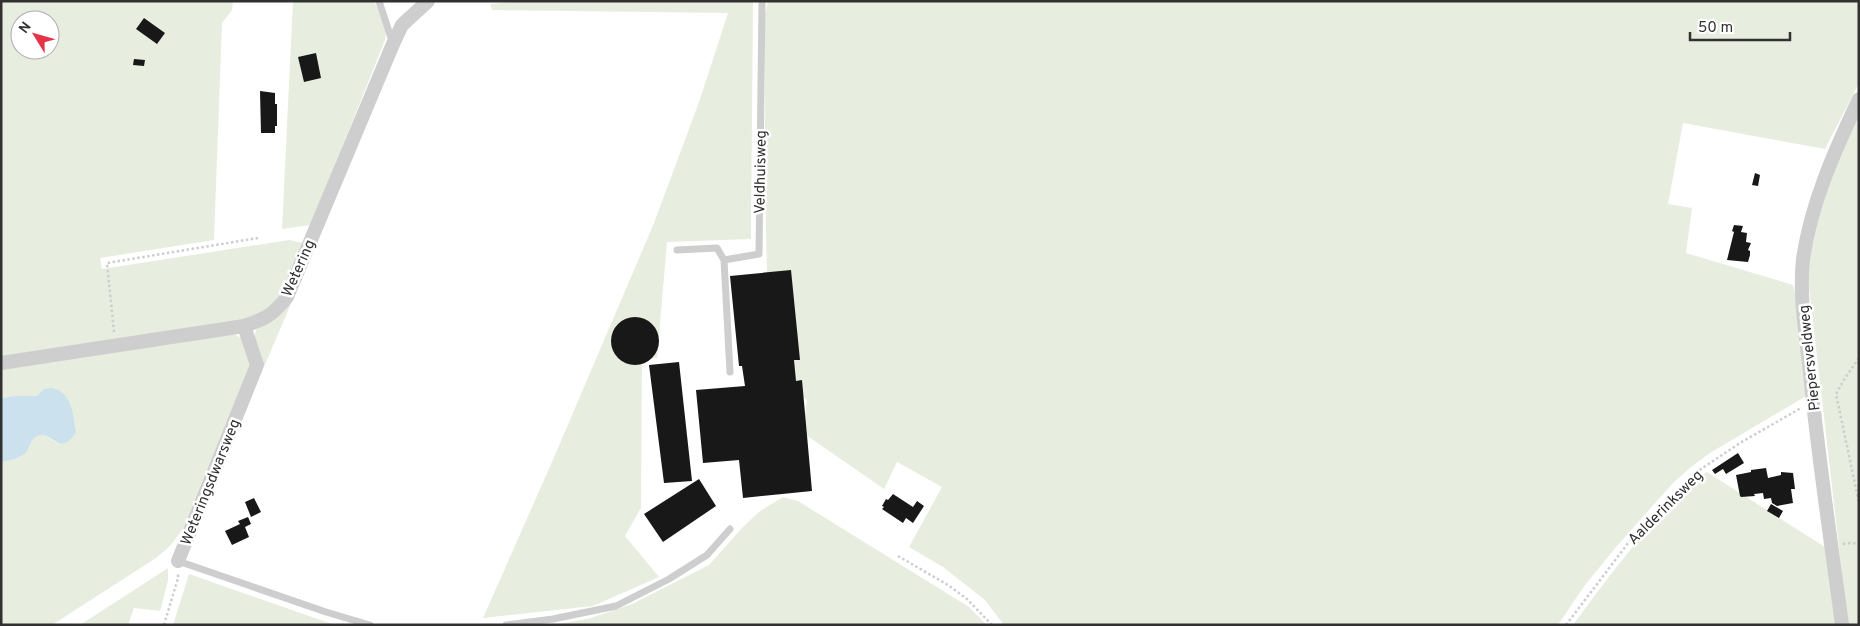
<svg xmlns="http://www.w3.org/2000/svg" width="1860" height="626" font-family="Overpass,sans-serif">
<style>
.green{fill:#e7eedf;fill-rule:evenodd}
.water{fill:#cbe1ed}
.building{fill:#181818}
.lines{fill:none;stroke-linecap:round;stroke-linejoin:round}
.path{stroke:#cecece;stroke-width:2.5;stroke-dasharray:2.5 2.5;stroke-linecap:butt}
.lane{stroke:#cecece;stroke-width:7}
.street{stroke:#cecece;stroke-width:14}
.labels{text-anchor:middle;stroke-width:5;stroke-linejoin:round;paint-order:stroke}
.street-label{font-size:15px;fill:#313131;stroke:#fff}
</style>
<rect width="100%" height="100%" fill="#fff"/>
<path class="green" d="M1 1H233L232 10 222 23 214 240 100 258 102 269 289 240 304 243C289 278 285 303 248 319L1 356ZM20 20H50V50H20Z
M293 1H373C384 15 389 22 385 40L311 225 282 229Z
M526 1H753L751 239 667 242 657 358H642L641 508 625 536 659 577 593 606 483 618 555 455 654 223 699 102 728 13 492 10 490 4Z
M768 1H1859V83L1825 149 1683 123 1668 204 1692 208 1686 253 1793 285 1800 314 1808 395 1710 453 1691 467 1673 483 1617 546 1585 585 1558 625H1004L985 600 943 567 909 547 942 487 897 462 884 489 806 435 804 424 807 400 769 368 765 185V14Z
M1859 114V625H1848L1807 270 1815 212Z
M293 299 264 367 254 336 257 328Z
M234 334 243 339 252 365 186 525 170 546 156 558 52 625H1V462C9 461 22 457 26 451 31 445 33 433 43 435 48 436 53 441 57 443L37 396H15L1 398V369Z
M1707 472 1825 547 1836 625H1573C1598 591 1623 557 1652 525 1669 505 1685 486 1707 472Z
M783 497 798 501 969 607 987 625H555L591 618 632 604 709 565 743 527 760 511Z
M168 568V581L160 611 134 608 128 625H80Z
M189 574 335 625H173Z"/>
<path class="water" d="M52 388C72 392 73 415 76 432 59 459 52 429 37 436 31 439 30 447 26 452 21 458 9 461 1 462V398L15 396H37L44 389Z"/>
<path class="building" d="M144 18 165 33 157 44 136 29Z
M316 53 321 78 304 82 298 57Z
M134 59 145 60 144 66 133 65Z
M260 91 275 93V104H277V126H275V133H261Z
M1755 173 1760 175 1758 186 1752 185Z
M1734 225 1743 226 1741 232 1747 233 1746 242 1751 243 1748 250 1750 251V255L1748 262 1727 260 1734 232 1732 231Z
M791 270 800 360H794L796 381 802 380 812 491 743 498 739 460 703 463 696 390 745 386 742 366H739L730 276Z
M611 341a24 24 0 1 1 48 0a24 24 0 1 1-48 0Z
M679 362 692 481 664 483 649 365Z
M1738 453 1744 463 1726 474 1723 469 1715 474 1712 470Z
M1766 468 1768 478 1781 475V472L1793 473 1795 489H1791L1793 503 1777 506 1772 503 1771 498 1764 499 1763 493 1754 494 1755 496 1741 497 1740 496 1736 475 1751 472V470Z
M699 479 716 506 663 542 644 514Z
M893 494 913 507 917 501 924 506 913 523 906 518 903 523 882 509 884 507 882 506 886 499 888 500Z
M254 498 261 512 251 517 245 502Z
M1771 504 1783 511 1779 518 1767 511Z
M248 517 251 524 245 527 249 537 232 545 225 531 240 524 238 521Z"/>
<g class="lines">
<path class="path" d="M114 332 107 263 258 238
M1859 358 1845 378 1836 394 1859 503
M1843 544 1850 543 1859 544
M898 556 948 585 967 599 992 625
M164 625 178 578V572
M1566 625 1638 530 1701 469 1740 443 1801 408"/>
<path class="lane" d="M379 1 393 44
M677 250 717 248 724 260 759 254 762 1
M724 260 730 372
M178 561 326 612 370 625
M506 625 553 619 616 606 669 579 707 555 730 529"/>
<path class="street" d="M1 363 244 326C265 319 273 315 287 297L393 44 402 25 428 1
M178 561 257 365 244 326
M1842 625C1831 541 1818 457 1810 373 1806 335 1799 297 1803 259 1811 203 1835 150 1859 99"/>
</g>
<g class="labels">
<g class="street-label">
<text transform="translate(760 172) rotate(-89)" y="5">Veldhuisweg</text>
<text transform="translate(298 268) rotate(-66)" y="5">Wetering</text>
<text transform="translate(1809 358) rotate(-96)" y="5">Piepersveldweg</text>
<text transform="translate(210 482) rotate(-68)" y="5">Weteringsdwarsweg</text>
<text transform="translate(1665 507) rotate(-45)" y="5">Aalderinksweg</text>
</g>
</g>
<rect width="1860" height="626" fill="none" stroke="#313131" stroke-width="5"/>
<g transform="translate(35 35) rotate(307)"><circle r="24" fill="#ffffff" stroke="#adadad"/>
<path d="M0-4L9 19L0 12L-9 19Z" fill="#e73347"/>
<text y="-8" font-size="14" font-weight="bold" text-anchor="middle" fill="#313131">N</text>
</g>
<path d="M1690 32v8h100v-8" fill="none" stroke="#313131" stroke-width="2.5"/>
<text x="1698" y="32" font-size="15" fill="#313131" stroke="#ffffff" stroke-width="4" paint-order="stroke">50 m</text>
</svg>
